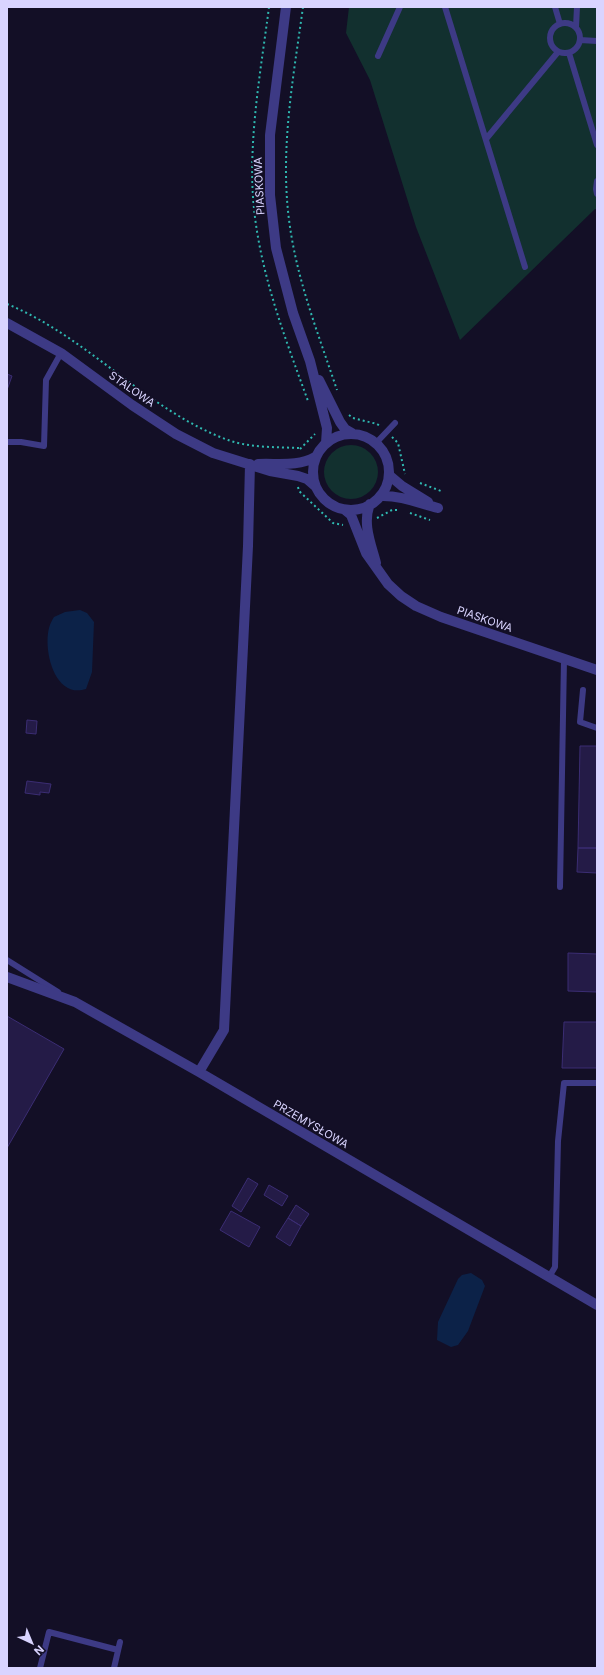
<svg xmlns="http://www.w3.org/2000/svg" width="604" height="1675" font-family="Inter,sans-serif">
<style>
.green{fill:#12302f}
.water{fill:#0c2248}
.building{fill:#241b47;stroke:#3b2d73}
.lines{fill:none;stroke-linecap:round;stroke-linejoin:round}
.path{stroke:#2fb8b0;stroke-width:2;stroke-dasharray:2 3;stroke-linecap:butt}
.service{stroke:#3d3a85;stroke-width:6}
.minor{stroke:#3d3a85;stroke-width:10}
.labels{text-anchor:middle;stroke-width:3.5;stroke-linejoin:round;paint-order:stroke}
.street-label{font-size:11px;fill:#d9d4ff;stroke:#130f26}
</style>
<rect width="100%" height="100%" fill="#130f26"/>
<path class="green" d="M349 7H597V209H595L460 340 416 227 370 80 346 33Z
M324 472a27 27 0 1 1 54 0a27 27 0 1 1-54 0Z"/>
<path class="water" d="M80 610 87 613 94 622 92 672 86 689C55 699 43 651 49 628 50 624 52 620 54 617L65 612Z
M471 1273 482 1280 485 1286 468 1331 458 1345 451 1347 437 1340 438 1322 458 1279 462 1275Z"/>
<path class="building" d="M7 374 12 376 7 390Z
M27 720 37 721 36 734 26 733Z
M580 746H597V848H578Z
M27 781 51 784 49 793 40 792V795L25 793Z
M578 848H597V873L577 872Z
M568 953 597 954V992L568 991Z
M7 1016 64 1049 7 1148Z
M564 1022H597V1068H562Z
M248 1178 258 1184 241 1212 232 1206Z
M269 1185 288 1196 282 1206 264 1195Z
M296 1205 309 1214 301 1226 288 1218Z
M231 1211 260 1227 249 1247 220 1230Z
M288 1218 301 1226 290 1246 276 1237Z"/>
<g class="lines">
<path class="path" d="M269 7C261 69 249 134 253 197 258 268 284 335 308 401
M303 7C293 80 279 153 290 227 298 283 319 336 337 390
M7 304C88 337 146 410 228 440 250 448 277 447 300 448
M349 415 353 418 377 424 380 426
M392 437 398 443 405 474
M300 449 315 434
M420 483 441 491
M298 487 299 491 333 523 343 525
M410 513 430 520
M377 518 392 510H398"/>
<path class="service" d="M445 7 525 267
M555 7 560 24
M550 38a15 15 0 1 1 30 0a15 15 0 1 1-30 0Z
M576 27 577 7
M580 40 597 41
M569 53 597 145
M378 56 400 7
M486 139 558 52
M597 181 596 189 597 194
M7 442H21L44 446 46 380 61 353
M376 443 395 423
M583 690 580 722 597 728
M560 887 564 659
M7 960 58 992
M549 1277 555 1267 558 1141 564 1083H597
M40 1668 49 1632 118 1650
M114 1668 120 1642"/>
<path class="minor" d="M286 7 270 135V195L276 248 293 313 310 361 327 428 326 443
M7 323 61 353 132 405 176 434 213 453 270 471 298 476 307 479 315 486
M319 380 340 422 345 429 352 433
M313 472a38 38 0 1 1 76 0a38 38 0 1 1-76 0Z
M258 464C277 463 298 467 315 457
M389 475 402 486 428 502
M380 496C399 495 419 503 438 508
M370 504C362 523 371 544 376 563
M345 510 351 515 366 553 388 584 401 596 416 606 441 617 597 670
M7 977 75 1002 199 1072 597 1305
M199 1072 224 1030 248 546 250 464"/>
</g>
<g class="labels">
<g class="street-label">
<text transform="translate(259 186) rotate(-93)" y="4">PIASKOWA</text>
<text transform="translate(132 389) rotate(35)" y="4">STALOWA</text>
<text transform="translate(485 619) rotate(19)" y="4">PIASKOWA</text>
<text transform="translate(311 1124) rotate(30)" y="4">PRZEMYSŁOWA</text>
</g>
</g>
<rect width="604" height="1675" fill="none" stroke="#d9d4ff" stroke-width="16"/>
<g transform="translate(32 1643) rotate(136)" stroke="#130f26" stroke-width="3" paint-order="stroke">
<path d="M0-3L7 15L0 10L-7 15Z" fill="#d9d4ff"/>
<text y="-6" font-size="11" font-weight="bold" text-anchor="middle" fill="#d9d4ff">N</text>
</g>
</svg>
